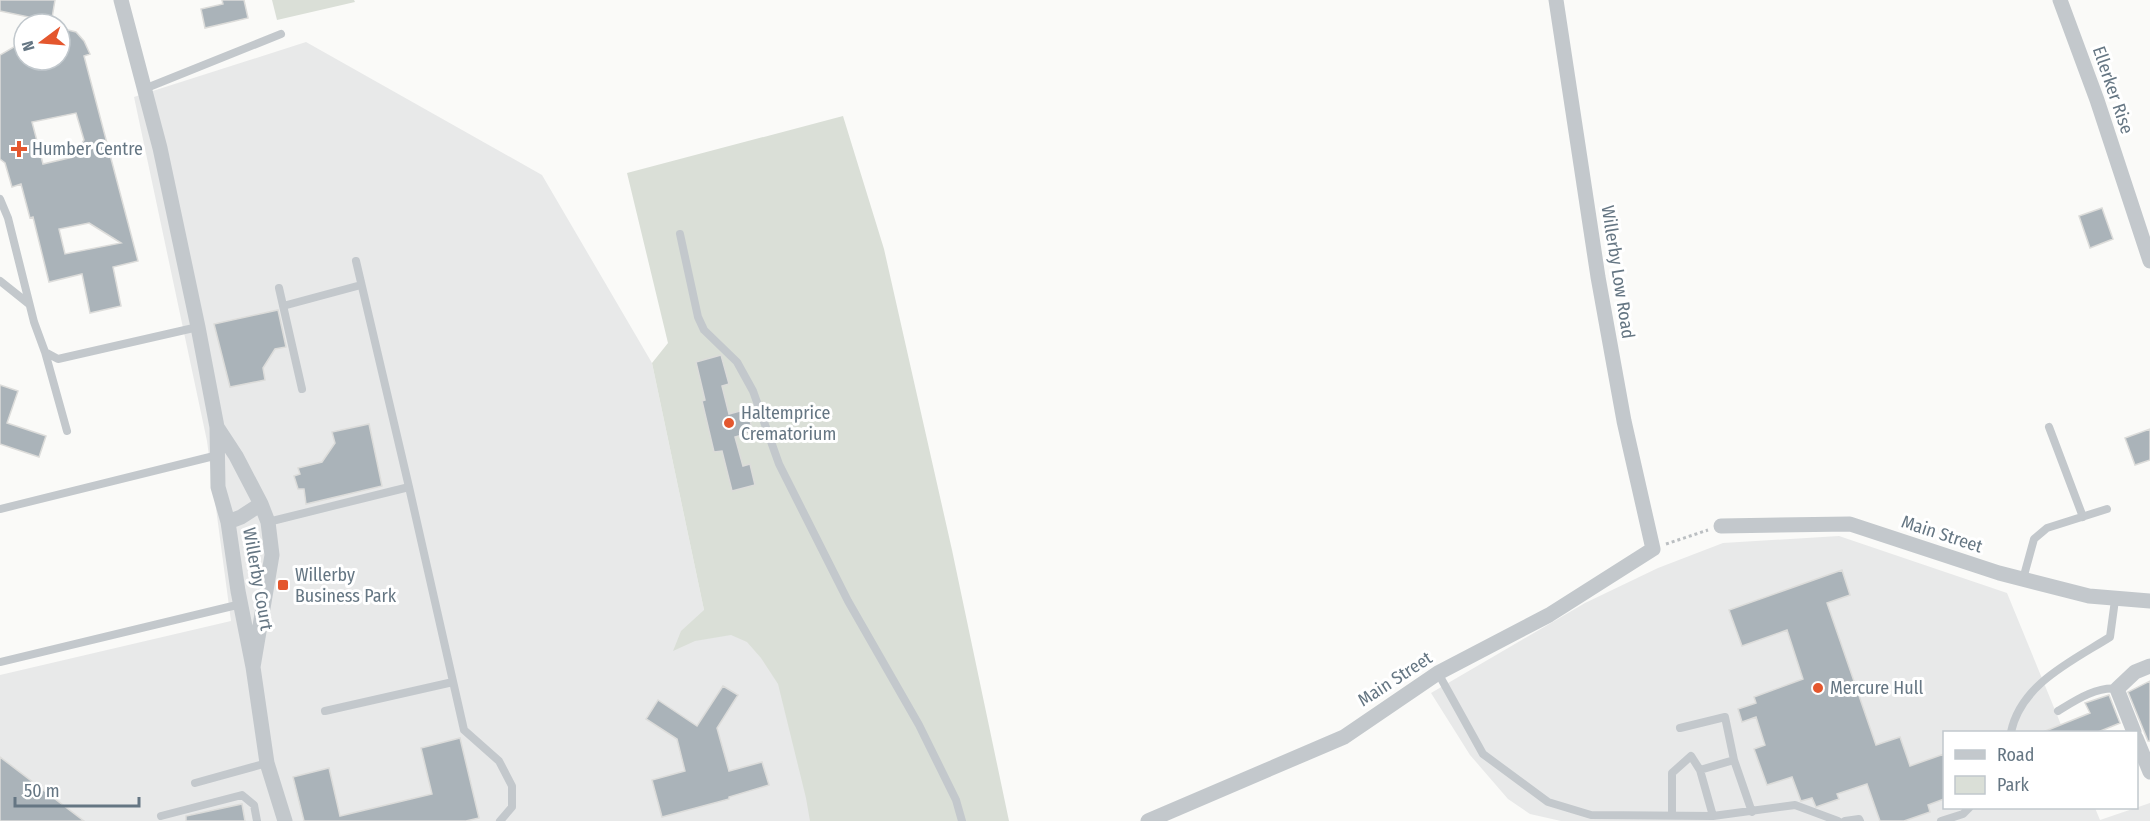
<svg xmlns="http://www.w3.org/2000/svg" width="2150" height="821" font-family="'Fira Sans Condensed',sans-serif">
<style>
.built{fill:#e8e9e9}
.green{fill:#dadfd7}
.building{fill:#aab3b9;stroke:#dcdcda;stroke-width:1.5;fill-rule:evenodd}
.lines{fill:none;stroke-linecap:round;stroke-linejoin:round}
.path{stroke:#bbbfc2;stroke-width:3;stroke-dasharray:3 3;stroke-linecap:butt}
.service{stroke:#c3c8cc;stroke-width:8}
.minor{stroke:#c3c8cc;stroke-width:15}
.poi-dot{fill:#e4572e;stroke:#fff;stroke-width:2}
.labels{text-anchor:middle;stroke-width:6;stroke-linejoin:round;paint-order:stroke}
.street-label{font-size:18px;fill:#657683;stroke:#fff}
.poi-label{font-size:18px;fill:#657683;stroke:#fff;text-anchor:start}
</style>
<rect width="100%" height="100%" fill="#fafaf8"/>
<path class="built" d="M306 42 542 175 652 363 704 610 745 603 844 821H0V675L231 621 207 441 134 97Z
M1839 536 2007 593 2064 732H1944V808H2095L2100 820 2150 803V821H1561L1530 814 1508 799 1470 755 1431 693 1585 603 1658 568 1723 543Z"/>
<path class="green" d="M272 0H354L355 2 277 20Z
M843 116 884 249 952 550 1009 821H810L806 798 778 684 761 658 747 642 731 635 695 641 673 651 681 631 704 610 652 363 668 343 627 173Z"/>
<path class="building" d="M0 0H55L51 24H28L29 17 0 11Z
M222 0H244L248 18 205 28 201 9 223 4Z
M60 28 76 32 84 41 90 54 84 56 138 261 113 267 121 306 90 313 82 274 49 282 33 217 30 218 21 184 12 187 5 163 0 159V55L24 41V60H60ZM76 113 84 140 73 157 43 164 32 122ZM89 223 121 243 65 254 59 229Z
M2102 208 2113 239 2090 248 2079 216Z
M278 310 286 347 275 349 263 368 265 380 230 387 214 324Z
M721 355 729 384 722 386 729 414 747 409 753 432 735 437 743 466 750 464 755 485 732 491 722 451 714 452 702 401 705 400 696 362Z
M0 385 18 391 7 423 46 436 39 457 0 444Z
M369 424 382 486 306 504 304 489H298L294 476 300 474 298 468 322 462 335 443 332 432Z
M2150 429V460L2135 465 2125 438Z
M1842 570 1850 595 1827 603 1876 745 1900 737 1910 766 1944 754V799L1928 805 1930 812 1904 821H1880L1867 784 1837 794 1839 799 1816 807 1812 798 1801 801 1792 777 1767 785 1754 749 1765 745 1756 717 1742 722 1738 709 1756 703 1754 697 1803 679 1787 630 1742 646 1729 610Z
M2150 681V741H2148L2128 692Z
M723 686 738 695 717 728 729 771 762 762 769 785 729 797V799L662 817 652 780 685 771 677 739 646 719 658 700 697 726Z
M2109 695 2120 723 2098 732H2043L2090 713 2085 703Z
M460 738 479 818 466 821H304L293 777 329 768 340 816 432 794 421 748Z
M0 757 84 821H0Z
M242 804 245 821H186V816Z"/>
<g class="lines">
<path class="path" d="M1666 544 1708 530"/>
<path class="service" d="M144 89 281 34
M0 199 8 218 34 322 45 352 58 359 198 327
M680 234 698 317 704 330 737 362 753 391 779 464 848 601 919 725 956 800 962 821
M0 281 29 304
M279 288 302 389
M283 306 361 285
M45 352 67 431
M2049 427 2083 517
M409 487 464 730 499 761 512 786V807L500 821
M0 509 218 455
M268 522 409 487 356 261
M2023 579 2034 539 2047 528 2107 509
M0 662 241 604
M1438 673 1483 754 1548 802 1591 815 1713 816 1795 805 1838 821
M325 711 453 682
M2058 711C2076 700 2097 686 2118 689
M1680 728 1725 717 1734 760 1752 812
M2011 732C2021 684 2072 661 2110 637L2115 600
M1700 770 1734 760
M195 783 267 763
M1672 815V773L1691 756 1700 770 1713 816
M161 816 242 795 254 805 257 821
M1845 821 1859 819 1860 821
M1941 821 1963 814 1969 808"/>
<path class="minor" d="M121 0 160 148 198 327 217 427 218 487 228 522
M2060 0 2097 100 2150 261
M217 427 236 456 261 504
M1721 526 1850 524 1999 573 2089 596 2150 601
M253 667 272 555 268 522 261 504 241 517 228 522 238 591 253 667 267 763 285 821
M2134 732 2117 689 2135 672 2150 666
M2136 738 2150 772
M1148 821 1344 737 1438 673 1549 615 1653 549 1624 421 1598 277 1556 0"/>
</g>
<g class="poi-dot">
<path d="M16 140h6v6h6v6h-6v6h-6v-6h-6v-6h6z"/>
<circle cx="729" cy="423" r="6"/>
<rect x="277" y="579" width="12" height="12" rx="3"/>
<circle cx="1818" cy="688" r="6"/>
</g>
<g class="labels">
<g class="street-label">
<text transform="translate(2113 90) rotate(71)" y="6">Ellerker Rise</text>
<text transform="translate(1618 272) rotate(81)" y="6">Willerby Low Road</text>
<text transform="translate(1942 534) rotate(18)" y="6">Main Street</text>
<text transform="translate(258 579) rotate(80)" y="6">Willerby Court</text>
<text transform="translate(1395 679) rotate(-33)" y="6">Main Street</text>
</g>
<g class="poi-label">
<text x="32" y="155">Humber Centre</text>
<text x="741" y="419">Haltemprice<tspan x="741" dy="21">Crematorium</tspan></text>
<text x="295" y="581">Willerby<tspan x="295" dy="21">Business Park</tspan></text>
<text x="1830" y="694">Mercure Hull</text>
</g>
</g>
<rect x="1943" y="731" width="195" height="78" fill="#ffffff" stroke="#c1c8cd" stroke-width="1.5"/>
<rect x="1955" y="750" width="30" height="9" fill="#c3c8cc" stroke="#c1c8cd" stroke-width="1.5"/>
<text x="1997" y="761" font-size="18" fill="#657683">Road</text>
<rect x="1955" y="776" width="30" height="18" fill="#dadfd7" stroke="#c1c8cd" stroke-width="1.5"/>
<text x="1997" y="791" font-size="18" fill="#657683">Park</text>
<g transform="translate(42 42) rotate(254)"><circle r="28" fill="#ffffff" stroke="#c1c8cd" stroke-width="1.5"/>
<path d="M0-4.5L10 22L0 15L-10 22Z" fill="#e4572e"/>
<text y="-9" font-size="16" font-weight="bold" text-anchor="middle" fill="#657683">N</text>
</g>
<path d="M15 797v9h124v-9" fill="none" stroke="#657683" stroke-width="3"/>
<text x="24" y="797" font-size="18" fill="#657683" stroke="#ffffff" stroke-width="4.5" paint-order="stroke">50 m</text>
</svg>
